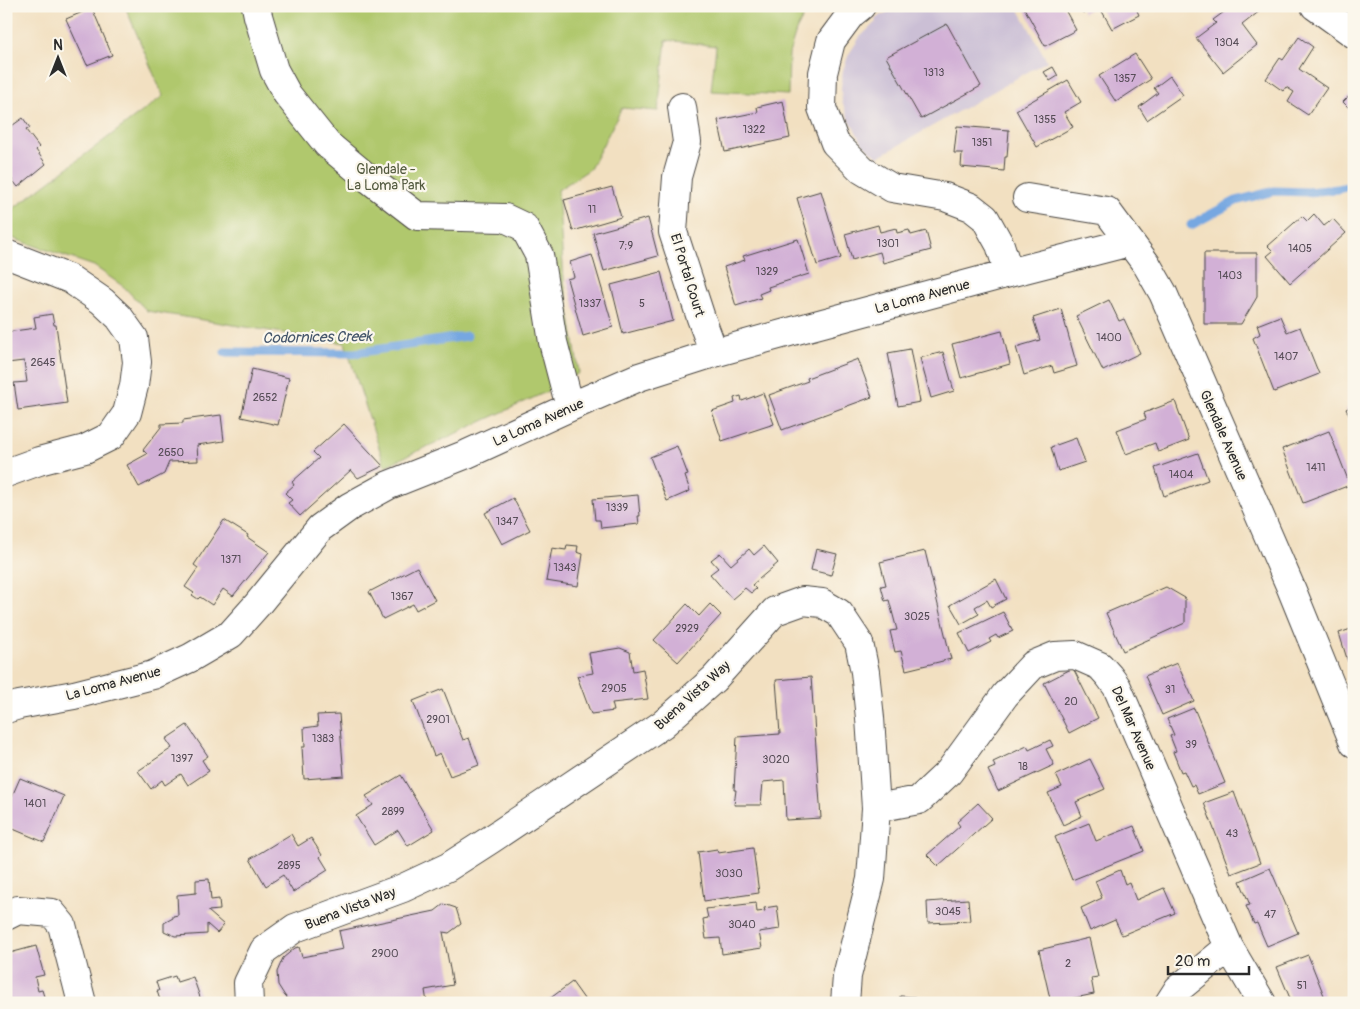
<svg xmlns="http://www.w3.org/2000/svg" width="1360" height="1009" font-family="Pangolin,sans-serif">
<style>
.industrial{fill:#cbbfd5}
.green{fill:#b0c86d;stroke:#6e7a4c}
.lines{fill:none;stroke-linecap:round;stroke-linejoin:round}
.stream{stroke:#76a7e1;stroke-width:9}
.building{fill:#d2b0d6}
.minor-casing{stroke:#494642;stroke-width:30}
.minor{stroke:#fff;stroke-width:28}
.labels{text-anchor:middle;stroke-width:4.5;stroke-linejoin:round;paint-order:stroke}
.number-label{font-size:11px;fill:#554c56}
.park-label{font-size:14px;fill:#535a3f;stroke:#fbf7ec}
.street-label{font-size:14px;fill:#2b2b2b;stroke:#fbf7ec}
.water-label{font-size:15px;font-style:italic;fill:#45566b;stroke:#fbf7ec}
</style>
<rect width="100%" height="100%" fill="#fbf7ec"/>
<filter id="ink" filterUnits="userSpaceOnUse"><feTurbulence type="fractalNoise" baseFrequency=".02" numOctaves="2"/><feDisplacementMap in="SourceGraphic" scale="10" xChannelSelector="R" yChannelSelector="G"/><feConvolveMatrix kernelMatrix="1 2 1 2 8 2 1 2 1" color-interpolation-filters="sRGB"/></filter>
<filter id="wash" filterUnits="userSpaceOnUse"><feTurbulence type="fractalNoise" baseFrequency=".0096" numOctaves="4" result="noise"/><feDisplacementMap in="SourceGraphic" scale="20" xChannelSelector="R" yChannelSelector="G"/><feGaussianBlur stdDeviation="1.12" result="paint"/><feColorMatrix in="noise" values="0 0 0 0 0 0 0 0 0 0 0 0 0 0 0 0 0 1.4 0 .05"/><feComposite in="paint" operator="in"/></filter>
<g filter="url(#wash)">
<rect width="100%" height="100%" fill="#f2e0c1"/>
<path class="industrial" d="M898 6H1017L1047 61 878 157 863 144 850 121 842 102 841 88 843 70 849 54 860 37 876 22 875 19Z"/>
<path class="green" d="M125 6H809L796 31 789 54 788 95 711 91 716 46 666 40 658 111 622 108 590 169 558 190 564 280 579 373 544 393 385 466 345 343 147 311 124 287 94 266 6 236V214L163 96Z"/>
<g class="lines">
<path class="stream" d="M1191 225 1236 201 1274 191 1308 192 1338 189 1354 185
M225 352 355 353 467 336"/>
</g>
<g id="blocks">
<path class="building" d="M1023 6H1063L1076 30 1045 46Z
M1080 6H1095L1083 13Z
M1099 6H1135L1139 15 1112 29Z
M1236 6H1258L1261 10 1242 25 1257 45 1223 72 1196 38 1216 23 1213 20 1228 9 1230 11Z
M92 8 112 55 87 65 66 19Z
M947 24 981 86 921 119 886 57Z
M1299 37 1313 47 1299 69 1327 88 1308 115 1288 102 1294 92 1286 87 1283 91 1266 79 1280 58 1283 60Z
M1135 54 1151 79 1116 102 1099 76Z
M1053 67 1058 76 1050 81 1044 72Z
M1170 76 1183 95 1147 120 1139 107 1158 93 1154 88Z
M1068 80 1081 102 1064 112 1073 127 1037 147 1016 110Z
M1354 91V113L1343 102Z
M783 101 790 138 725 152 718 120 758 112 757 107Z
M23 118 30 128 26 130 39 147 36 150 46 164 18 187 6 172V130Z
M957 126 1009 130 1007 157H1005L1004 171 961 167 962 153H954Z
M612 187 621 217 573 231 564 200Z
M821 191 841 258 817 265 797 198Z
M1314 214 1324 226 1333 219 1346 233 1290 283 1267 256 1273 251 1268 246 1302 216 1307 221Z
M648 218 658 256 604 271 593 233Z
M878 225 880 232 896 228 897 233 909 230 911 235 926 231 931 250 883 263 880 252 852 260 845 234Z
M798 239 809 274 768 287 769 290 759 294 761 298 736 306 724 267 745 260 743 256Z
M1204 253H1257V297L1241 324H1204Z
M592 255 613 327 583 336 567 279 574 277 570 262Z
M661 272 673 321 623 334 611 285Z
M1109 300 1119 321 1124 319 1140 353 1103 371 1076 316Z
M1061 309 1077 366 1054 373 1052 366 1024 375 1016 347 1040 340 1033 318Z
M52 314 54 325H56L67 403 18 410 14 383 27 382 24 361 7 363 6 332 36 328 34 317Z
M1280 316 1287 332 1300 327 1319 374 1274 392 1253 338 1260 334 1257 325Z
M1002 331 1010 364 961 378 952 344Z
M910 349 920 402 898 406 888 353Z
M943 352 954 391 931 398 920 358Z
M858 359 872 397 782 430 769 395 808 381 807 378Z
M252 369 289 378 278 425 241 417Z
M763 393 774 424 722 441 712 411 735 403 734 398 741 396 742 401Z
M1175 401 1189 440 1158 452 1155 443 1126 454 1117 430 1146 419 1144 413Z
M1354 405V425L1346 409Z
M221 415 224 441 197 445 198 461 169 462 164 474 139 487 127 465 147 454 143 450 161 427V424L183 423V420Z
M344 424 383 466 358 478 351 470 300 516 288 503 292 500 285 493 294 485 292 482 319 458 313 452Z
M1329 431 1350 485 1303 503 1282 449Z
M1076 438 1085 462 1058 471 1051 447Z
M677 446 688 475 685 476 690 491 667 501 650 457Z
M1198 453 1208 480 1164 496 1155 468Z
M638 495 640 516H638L639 524 601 528 600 520H595L593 499Z
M513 498 530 530 502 544 485 513Z
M224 520 248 535 247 537 269 552 233 596 223 589 212 605 200 597 198 599 192 595 194 593 185 587 198 568 194 565Z
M567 545 578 546 577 552 583 554 578 586 546 581 552 548 566 550Z
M764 546 778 563 752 585 756 589 751 593 745 588 732 599 710 574 718 568 711 560 720 553 731 565 749 549 754 555Z
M816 549 837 554 831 575 811 570Z
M925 551 951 659 906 670 901 651 895 652 890 631 897 630 889 600 885 601 881 586 886 585 880 562Z
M417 567 435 600 416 610 413 604 383 619 369 592Z
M996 579 1006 599 991 607 987 600 975 607 979 614 961 624 950 605Z
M1166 587 1185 598V623L1123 651 1106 613Z
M687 604 699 616 710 604 721 615 678 662 654 640Z
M1003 612 1013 631 998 638 996 635 989 639 991 642 969 653 959 633Z
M1354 628V660L1348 662 1339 633Z
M620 648 630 652 633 671 643 669 648 699 612 703 614 711 591 714 577 676 593 673 589 653Z
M1177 663 1194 701 1162 715 1145 676Z
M1073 668 1098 718 1069 733 1044 683Z
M811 677 821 818 786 820 784 780 763 782 761 805H734L736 790H734L737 737 780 734 776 680Z
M443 689 463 740 469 738 479 765 450 776 440 753 434 756 413 701Z
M1194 708 1225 783 1198 794 1194 785 1191 786 1184 771 1181 772 1173 752 1176 751 1170 736 1174 735 1167 719Z
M339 714 344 776 304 779 302 747H305L304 728 318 726 317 715Z
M187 725 208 756 202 760 209 771 188 785 181 774 165 785 162 780 151 789 138 771 172 748 166 739Z
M1050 740 1053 746 1046 749 1054 765 998 791 988 770 995 767 993 762 1027 746 1029 750Z
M1090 759 1105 789 1076 802 1082 816 1063 825 1048 793 1062 787 1056 775Z
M401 775 434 830 408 846 398 830 374 845 356 816 373 805 366 796Z
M20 778 64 796 44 842 6 826V810Z
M1234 792 1260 863 1231 874 1204 803Z
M978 803 992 818 938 866 927 855 960 826 957 822Z
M1089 823 1096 841 1134 826 1144 851 1072 880 1055 837Z
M291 834 298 846 311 838 322 855 320 857 328 870 293 892 283 875 266 886 250 859Z
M753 848 759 893 704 901 698 852 717 849 718 853Z
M1270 868 1298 933 1267 946 1257 923 1254 924 1246 906 1250 905 1240 881Z
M1120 870 1125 884 1129 882 1136 900 1164 888 1175 913 1122 935 1115 920 1090 931 1081 908 1102 898 1095 881Z
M209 879 211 900 219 899 220 910 208 911 224 925 217 933 207 924V934L175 936 164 931V923L173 918V916L178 915 177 895 196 893V880Z
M968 899 970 921 928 923 927 902Z
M756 903 757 912 765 911 764 908 777 906 780 929 759 932 762 948 722 954 720 938 706 939 703 919 708 918 706 909Z
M444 904 456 908 461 924 449 933 443 932 453 985 425 990 427 1003H293L285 996 278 985 277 972 283 958 295 948 299 947 302 957 343 949 339 931 435 911Z
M1089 938 1098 977 1091 978 1094 994 1051 1003 1039 950Z
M36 946 44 975 35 977 38 991 42 990 46 1003H6V954Z
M1308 955 1327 1003H1292L1277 967Z
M175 976 177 982 193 977 202 1003H161L157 991H159L156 982Z
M572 982 587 1003H544Z
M900 996 915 997V1003H900Z"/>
</g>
</g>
<g filter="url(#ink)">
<use href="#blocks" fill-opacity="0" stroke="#494642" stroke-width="1"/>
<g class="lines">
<defs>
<path id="minor" d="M256 6 258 16 274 70 287 94 327 144 369 179 417 216 505 218 524 227 539 255 553 342 570 407
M861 6 851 14 831 41 823 73 822 108 835 143 862 170 892 188 945 197 971 207 985 218 1000 245 1009 273
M1315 6 1354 34
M682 107 687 142 677 177 673 232 701 318 714 353
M1027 198 1107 211 1147 265 1163 293 1291 588 1354 743
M6 254 70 279 102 301 119 317 134 338 137 362 134 386 127 413 111 436 85 449 39 461 6 473
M6 709 19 705 74 695 153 675 190 658 231 634 257 605 320 528 349 507 389 485 467 454 570 407 639 377 714 353 793 331 1009 273 1130 242
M876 808 919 800 949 772 1005 695 1033 665 1055 656 1075 655 1100 666 1109 676 1117 687 1229 947 1262 1003
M6 916 18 910 52 913 62 925 82 1003
M249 1003 248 983 264 950 295 928 403 888 448 867 490 840 663 724 714 679 775 611 803 601 822 603 839 613 859 643 865 672 870 718 876 808 871 879 847 976 845 1003
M1169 1003 1178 989 1229 947"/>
</defs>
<use href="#minor" class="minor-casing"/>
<use href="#minor" class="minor"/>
</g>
</g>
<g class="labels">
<g class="number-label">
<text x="1227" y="46">1304</text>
<text x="934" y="76">1313</text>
<text x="1125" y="82">1357</text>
<text x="1045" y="123">1355</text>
<text x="754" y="133">1322</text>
<text x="982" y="146">1351</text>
<text x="592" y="213">11</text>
<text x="888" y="247">1301</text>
<text x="626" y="249">7;9</text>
<text x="1300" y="252">1405</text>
<text x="767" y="275">1329</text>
<text x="1230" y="279">1403</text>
<text x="590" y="307">1337</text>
<text x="642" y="307">5</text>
<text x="1109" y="341">1400</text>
<text x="1286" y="360">1407</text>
<text x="43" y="366">2645</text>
<text x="265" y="401">2652</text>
<text x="171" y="456">2650</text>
<text x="1316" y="471">1411</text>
<text x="1181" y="478">1404</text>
<text x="617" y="511">1339</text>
<text x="507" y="525">1347</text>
<text x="231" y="563">1371</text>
<text x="565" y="571">1343</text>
<text x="402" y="600">1367</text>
<text x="917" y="620">3025</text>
<text x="687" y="632">2929</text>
<text x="614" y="692">2905</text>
<text x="1170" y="693">31</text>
<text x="1071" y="705">20</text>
<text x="438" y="723">2901</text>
<text x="323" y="742">1383</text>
<text x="1191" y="748">39</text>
<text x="182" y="762">1397</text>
<text x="776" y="763">3020</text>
<text x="1023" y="770">18</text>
<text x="35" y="807">1401</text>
<text x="393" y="815">2899</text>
<text x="1232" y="837">43</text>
<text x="289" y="869">2895</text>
<text x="729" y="877">3030</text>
<text x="948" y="915">3045</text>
<text x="1270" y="918">47</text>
<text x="742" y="928">3040</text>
<text x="385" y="957">2900</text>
<text x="1068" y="967">2</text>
<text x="1302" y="989">51</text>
</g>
<g class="park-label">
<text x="386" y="174">Glendale -<tspan x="386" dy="16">La Loma Park</tspan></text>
</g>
<g class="street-label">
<text transform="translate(688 275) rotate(73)" y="5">El Portal Court</text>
<text transform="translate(922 296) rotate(-15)" y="5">La Loma Avenue</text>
<text transform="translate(538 422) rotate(-24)" y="5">La Loma Avenue</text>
<text transform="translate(1224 435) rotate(66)" y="5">Glendale Avenue</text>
<text transform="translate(113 683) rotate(-15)" y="5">La Loma Avenue</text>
<text transform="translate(692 695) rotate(-42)" y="5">Buena Vista Way</text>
<text transform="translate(1134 728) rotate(66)" y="5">Del Mar Avenue</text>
<text transform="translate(350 908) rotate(-21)" y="5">Buena Vista Way</text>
</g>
<g class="water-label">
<text transform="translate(317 337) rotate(-1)" y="5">Codornices Creek</text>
</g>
</g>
<rect width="1360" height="1009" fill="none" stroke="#fbf7ec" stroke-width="25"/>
<g transform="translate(58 58)" stroke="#fbf7ec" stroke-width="4" paint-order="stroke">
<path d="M0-4L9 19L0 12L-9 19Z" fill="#2b2b2b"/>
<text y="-8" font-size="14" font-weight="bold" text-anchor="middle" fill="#2b2b2b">N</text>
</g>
<path d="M1168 966v8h81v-8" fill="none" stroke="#2b2b2b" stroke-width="2.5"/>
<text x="1175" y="966" font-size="15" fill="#2b2b2b" stroke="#fbf7ec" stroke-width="4" paint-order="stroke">20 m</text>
</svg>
